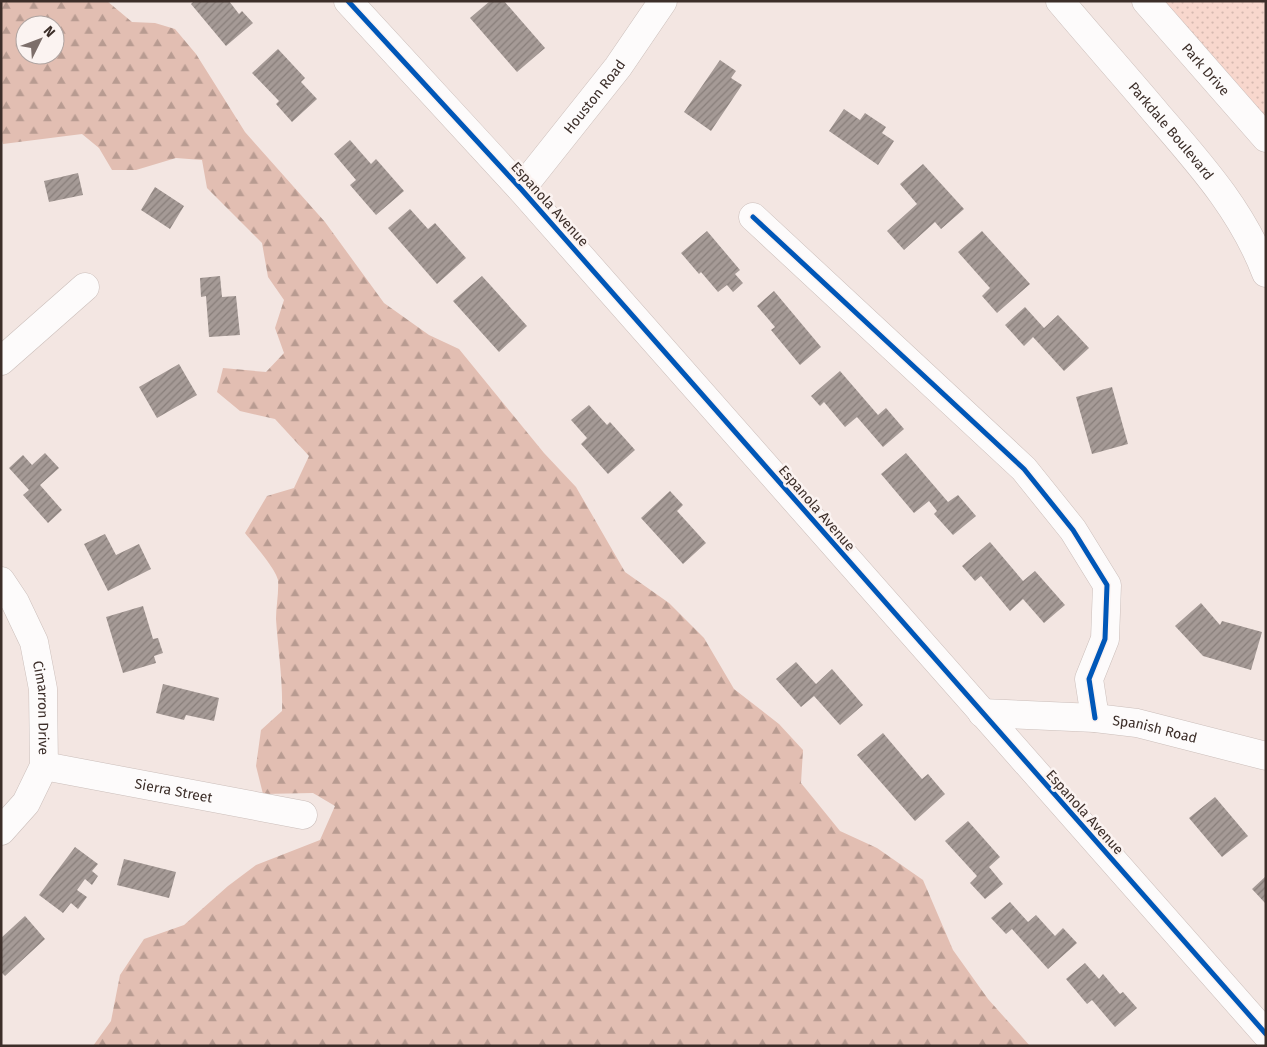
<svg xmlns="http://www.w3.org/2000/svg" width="1267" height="1047" font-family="'Fira Sans',sans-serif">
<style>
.forest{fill:url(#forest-firs);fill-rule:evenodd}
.park{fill:url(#park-dots)}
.building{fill:url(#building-hatch)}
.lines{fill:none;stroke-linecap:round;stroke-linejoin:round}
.minor-casing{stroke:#cbbeba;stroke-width:29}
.minor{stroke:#fdfbfb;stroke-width:28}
.cycleway-casing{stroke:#fbf3f1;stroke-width:8}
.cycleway{stroke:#0057b8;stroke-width:5}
.labels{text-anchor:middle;stroke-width:5;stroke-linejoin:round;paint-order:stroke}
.street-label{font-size:14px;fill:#3c2e29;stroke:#fbf3f1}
</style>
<defs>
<pattern id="forest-firs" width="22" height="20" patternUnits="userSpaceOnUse" patternTransform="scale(1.25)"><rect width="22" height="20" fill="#e2beb2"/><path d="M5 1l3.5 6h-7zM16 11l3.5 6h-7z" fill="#b89b91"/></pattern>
<pattern id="park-dots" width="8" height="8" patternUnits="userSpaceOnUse" patternTransform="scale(1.25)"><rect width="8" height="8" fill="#f8d7cd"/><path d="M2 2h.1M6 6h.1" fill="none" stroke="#d6b9b0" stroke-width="1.8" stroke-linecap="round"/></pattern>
<pattern id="building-hatch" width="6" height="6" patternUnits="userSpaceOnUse" patternTransform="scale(1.25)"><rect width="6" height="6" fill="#a59a96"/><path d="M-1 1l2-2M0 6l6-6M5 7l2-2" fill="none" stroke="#887e7a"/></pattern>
</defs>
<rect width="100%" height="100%" fill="#f3e6e2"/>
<path class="forest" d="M1 1H107L132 22 155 23 175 29 196 54 245 132 325 222 384 303 429 335 459 349 544 453 576 487 625 572 669 603 704 638 734 689 779 724 803 750 801 783 840 831 877 848 923 880 953 950 988 999 1030 1046H93L111 1021 120 975 144 939 184 925 228 886 256 865 320 840 335 806 313 793 263 794 256 766 261 730 282 711C283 680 278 650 276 619 276 607 279 593 278 580 276 569 253 543 245 533L267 496 294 488 309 456 275 419 240 411 217 392 223 368 266 372 284 353 275 328 284 300 268 277 262 243 207 188 202 160 176 158 136 170H112L99 148 82 134 3 144 1 137ZM25 25H55V55H25Z"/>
<path class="park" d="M1146 1H1266V145Z"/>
<path class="building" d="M194 1H229L239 14 242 11 253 23 226 46 191 4Z
M490 1H504L545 48 517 72 470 18Z
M278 49 305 78 301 82 317 99 292 122 276 104 279 101 252 73Z
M720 60 736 71 731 78 742 85 711 131 684 112Z
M844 109 860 120 865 113 886 127 882 133 894 141 878 165 829 131Z
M350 140 371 164 376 159 404 191 376 215 350 185 356 180 334 154Z
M923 164 964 209 941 229 935 222 904 250 887 231 917 204 900 184Z
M78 173 83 195 49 202 44 181Z
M155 187 184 206 170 229 141 210Z
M410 209 428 229 435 223 466 258 437 284 388 228Z
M707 231 740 270 735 274 743 283 733 292 727 285 718 292 701 272 699 274 681 253Z
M982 231 1030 284 997 313 982 296 990 288 958 252Z
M220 276 222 297 236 296 240 335 209 337 206 296 201 297 200 278Z
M482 276 527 326 499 352 453 301Z
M774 291 821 347 800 365 771 330 775 327 757 306Z
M1025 307 1044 328 1058 315 1089 348 1064 371 1033 337 1024 346 1005 325Z
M179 364 197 395 157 418 139 387Z
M840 371 878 415 886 408 904 429 883 447 857 417 845 427 824 402 820 406 811 396Z
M1112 387 1128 444 1092 454 1076 397Z
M589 405 607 425 610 422 635 450 608 474 581 444 587 438 571 420Z
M45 453 59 468 40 485 62 510 48 523 23 495 29 490 9 468 23 455 32 465Z
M906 453 948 502 958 495 976 516 953 535 934 514 937 511 929 501 914 513 881 474Z
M670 491 683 505 677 511 706 543 683 564 641 518Z
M105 534 116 555 139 544 151 569 108 591 84 544Z
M990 542 1023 581 1035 571 1065 605 1044 623 1023 599 1010 611 981 576 975 581 962 566Z
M1201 603 1220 625 1222 621 1262 632 1251 670 1203 656 1175 626Z
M143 606 153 639 158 638 163 653 154 656 156 663 123 673 106 617Z
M796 662 816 684 832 669 863 705 840 725 814 696 801 707 776 679Z
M163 684 219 698 214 721 186 715 184 720 156 713Z
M883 733 922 779 928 774 945 794 915 821 857 755Z
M1215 797 1248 836 1222 857 1189 818Z
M968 821 1000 857 989 867 1003 884 985 899 970 883 977 876 945 841Z
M75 847 98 864 92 871 98 876 92 885 85 879 77 890 87 897 78 909 71 903 63 913 39 895Z
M124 859 176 872 169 898 117 885Z
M1266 876V904L1252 889Z
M1010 902 1028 922 1036 915 1055 936 1063 928 1077 943 1048 969 1012 929 1006 934 991 918Z
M25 916 45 939 5 976 1 972V938Z
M1085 963 1099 979 1103 974 1120 994 1123 992 1137 1008 1115 1027 1092 1000 1087 1004 1066 979Z"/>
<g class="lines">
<defs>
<g id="minor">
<path d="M348 1 521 189 1266 1034"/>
<path id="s1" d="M1060 1C1092 39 1125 76 1157 114 1200 164 1242 210 1266 273"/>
<path id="s2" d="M1146 1 1266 138"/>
<path id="s3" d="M521 189 618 67 663 1"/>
<path d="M753 217 1024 469 1073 530 1107 585 1105 639 1089 679 1095 718"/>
<path d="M1 361 85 287"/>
<path id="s4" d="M1 581 15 602 34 642 43 689 44 766 26 803 1 831"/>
<path id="s5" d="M982 713 1095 718 1137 723 1266 756"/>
<path id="s6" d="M44 766 303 815"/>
</g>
</defs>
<use href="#minor" class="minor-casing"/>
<use href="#minor" class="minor"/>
<defs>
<path id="cycleway" d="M348 1 521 189 1266 1034
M753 217 1024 469 1073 530 1107 585 1105 639 1089 679 1095 718"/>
</defs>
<use href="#cycleway" class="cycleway-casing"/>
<use href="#cycleway" class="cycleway"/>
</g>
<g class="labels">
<g class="street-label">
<text dy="5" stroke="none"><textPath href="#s2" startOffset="91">Park Drive</textPath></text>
<text dy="5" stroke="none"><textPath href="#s3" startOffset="118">Houston Road</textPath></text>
<text dy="5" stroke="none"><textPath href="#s1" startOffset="171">Parkdale Boulevard</textPath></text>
<text transform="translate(550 204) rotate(48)" y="5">Espanola Avenue</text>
<text transform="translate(817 508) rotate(49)" y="5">Espanola Avenue</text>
<text dy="5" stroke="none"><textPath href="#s4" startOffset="136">Cimarron Drive</textPath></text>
<text dy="5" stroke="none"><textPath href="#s5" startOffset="174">Spanish Road</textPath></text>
<text dy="5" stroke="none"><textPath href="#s6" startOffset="132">Sierra Street</textPath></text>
<text transform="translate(1085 812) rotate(48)" y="5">Espanola Avenue</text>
</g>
</g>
<rect width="1267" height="1047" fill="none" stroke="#3c2e29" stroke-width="5"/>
<g transform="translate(40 40) rotate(48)"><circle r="24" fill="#fbf3f1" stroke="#afa4a1"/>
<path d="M0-4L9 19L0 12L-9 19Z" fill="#7c6e6a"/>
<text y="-8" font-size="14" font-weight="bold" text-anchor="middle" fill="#3c2e29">N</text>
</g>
</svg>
